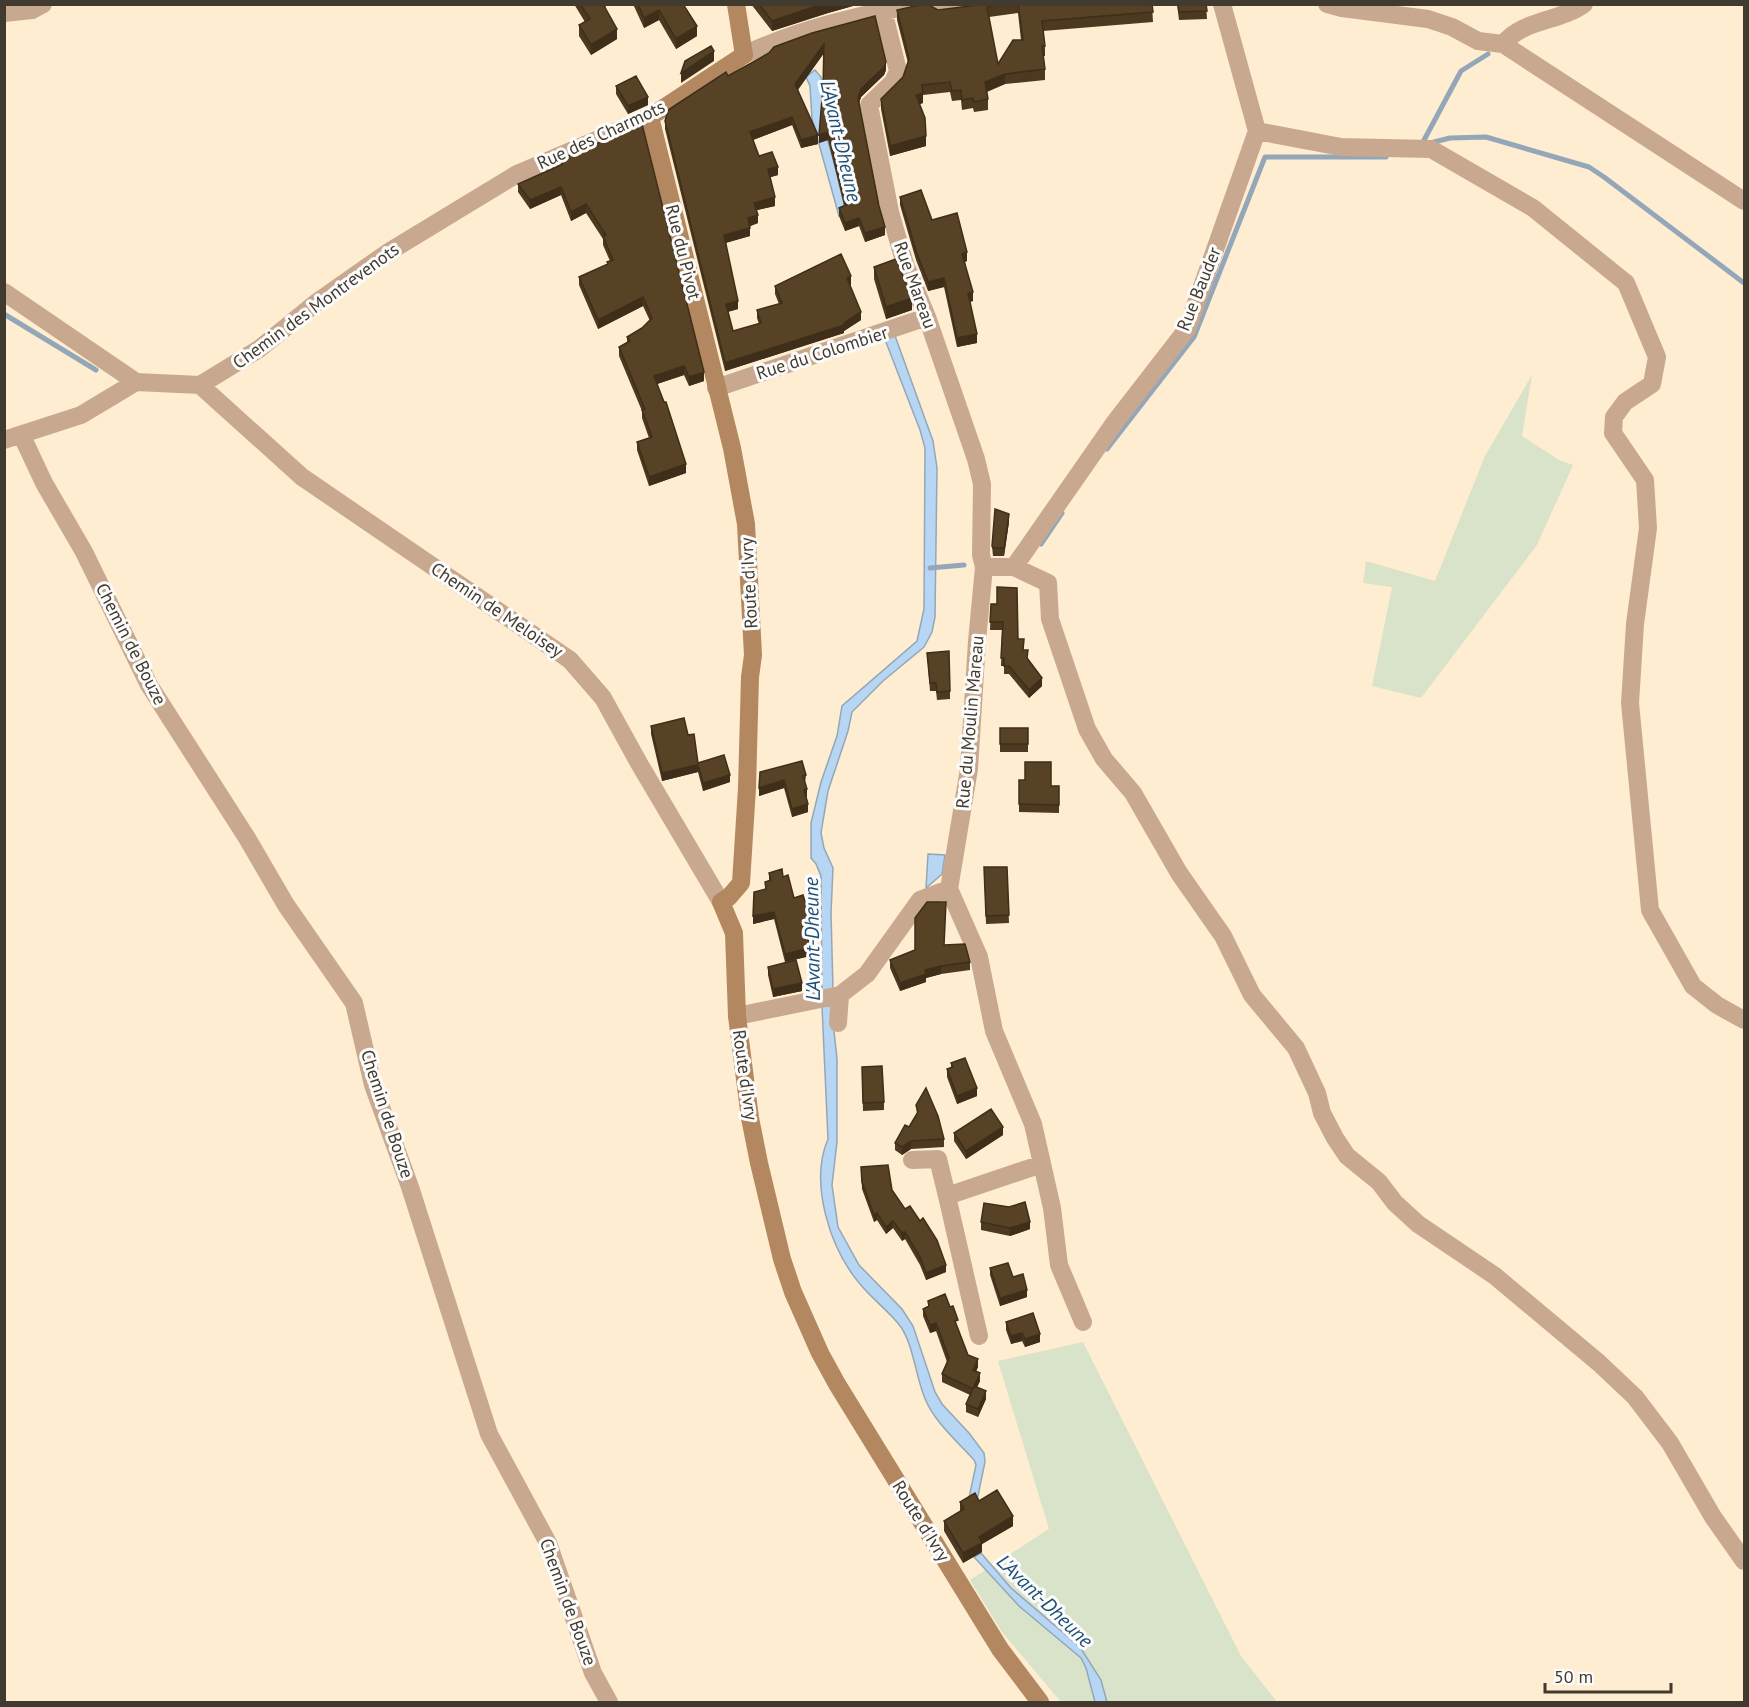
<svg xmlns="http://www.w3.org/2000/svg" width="1749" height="1707" font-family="'PT Sans',sans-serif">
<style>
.green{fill:#d8e3ca}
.water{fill:#b6d6f3;stroke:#93a7b8;stroke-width:1.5}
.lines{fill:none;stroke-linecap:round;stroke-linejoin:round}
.stream{stroke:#93a7b8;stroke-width:5}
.street{stroke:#c8a98f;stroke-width:18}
.secondary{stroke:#b3875f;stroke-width:18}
.wall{fill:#4c3920;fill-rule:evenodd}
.shaded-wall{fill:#3e2e1a}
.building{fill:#584225;stroke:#3e2e1a;stroke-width:1.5}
.labels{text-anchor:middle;stroke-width:6;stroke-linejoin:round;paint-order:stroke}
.street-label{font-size:18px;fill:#413a2f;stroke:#fcfcfc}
.water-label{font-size:20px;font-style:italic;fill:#1d4e74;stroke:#fcfcfc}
</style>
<rect width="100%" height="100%" fill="#feedd0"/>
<path class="green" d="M1532 375 1522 436 1559 460 1573 465 1537 545 1421 698 1372 686 1392 587 1363 583 1366 561 1435 581 1485 456Z
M1083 1342 1241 1656 1277 1702H1061L1002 1632 970 1580 1049 1529 998 1361Z"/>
<path class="water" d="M815 70 821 77 823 91V125L849 213 839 216 812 119 810 86 806 77Z
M894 333 933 441 937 468 935 617 932 632 924 647 883 681 852 712 848 731 828 791 821 833 824 848 833 868 831 913 833 990 822 995 821 876 816 864 811 858V823L821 782 837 736 842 706 917 641 924 609 925 448 920 430 884 337Z
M928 854 945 855 942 874 926 888Z
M834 1004V1031L837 1059V1142L832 1185 838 1227 859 1265 902 1309 913 1326 935 1392 942 1404 969 1433 984 1453 985 1462 976 1505 967 1507 976 1465 974 1460C957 1441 933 1421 924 1396 916 1376 913 1345 901 1327 889 1311 872 1299 860 1284 830 1249 809 1183 828 1139L822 1006Z
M981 1553 1011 1588 1080 1647 1101 1680 1107 1702H1095L1086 1668 1081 1658 1019 1606 974 1557Z"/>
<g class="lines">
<path class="stream" d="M1423 142 1461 71 1488 54
M1430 145 1434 142 1450 138 1486 137 1589 167 1604 177 1744 283
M4 314 96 370
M1107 449 1194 337 1265 157H1386
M1041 544 1062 513
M930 568 964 565"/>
<path class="street" d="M931 4 937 9 984 4
M1327 4 1342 8 1428 19 1452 27 1478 41 1503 44C1523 19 1560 22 1584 4
M883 10 898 71 893 82 869 105 890 212 905 264 927 317 976 459 982 484 981 555 984 567 977 641 969 769 949 889 979 957 994 1031 1033 1124 1052 1208 1059 1265 1083 1322
M4 13 32 10 43 4
M1503 44 1744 201
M744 55C796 30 865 13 922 4
M1257 131 1341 147 1431 149 1533 208 1626 283 1657 357 1652 384 1625 402 1614 417 1613 433 1645 480 1648 528 1635 624 1630 703 1650 910 1693 986 1717 1005 1744 1020
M4 292 136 382
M200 385 302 477 570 660 603 698 640 765 721 902
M716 388 927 317
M22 436 44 483 84 552 149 685 247 838 286 905 354 1003 373 1085 410 1187 489 1434 548 1543 593 1673 609 1702
M4 440 81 415 136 382 200 385 259 349 317 302 387 253 517 174 650 117
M984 567H1014L1048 583 1050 619 1087 729 1104 759 1133 793 1179 873 1223 936 1252 995 1296 1048 1317 1093 1322 1113 1335 1138 1347 1156 1379 1182 1395 1203 1418 1224 1495 1276 1599 1363 1635 1397 1670 1443 1713 1517 1744 1561
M1014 567 1115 422 1187 329 1257 131 1222 4
M737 1016 840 995 867 974 920 900 949 889
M838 1023 840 995
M912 1160 938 1159 947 1196
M979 1336 947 1196 1042 1164"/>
<path class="secondary" d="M736 4 744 55 650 117 732 448 746 524 753 655 750 677 747 788 741 883 729 897 721 902 734 933 737 1016 750 1118 759 1163 782 1259 793 1292 820 1353 837 1384 1000 1649 1040 1702"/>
</g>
<path class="wall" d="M574 4H607L605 8 617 39 591 55 579 36V25L585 22Z
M633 4H683L697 36 676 49 659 20 644 28Z
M751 4H860L828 13 772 31Z
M986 4H1152L1153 22 1043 31 1045 46V56H1043L1045 69V80L1005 84 987 92 988 99V110L974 112 973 108 962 110 961 100 952 101 950 92 923 95V103L920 104 926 146 890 156 881 109V99L903 77 908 63 897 20V10H938ZM1018 13 1021 40 998 64 989 17Z
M1177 4H1206L1207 19 1179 20Z
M812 33 886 70 884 75 861 97 859 103 885 235 865 242 859 226 845 231 839 216V208L844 206 828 140 819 143 823 87 824 53 798 90 818 144 801 148 792 125 753 140 759 156 778 175 770 177 775 206 756 210 758 223 750 226V236L726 243 738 309 728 312 733 331 759 324 757 318V310L779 304 775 294V286L851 285H850L861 320 844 331V333L725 371 665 129V121L728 76Z
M616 86 648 105 628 114 616 94Z
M561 159 704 381 689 386 684 375 657 384 686 473 649 486 637 450V442L649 438 642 418V411L619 356V347L627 342V337L642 328 650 321 643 306 598 329 579 285V277L607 265V262L610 261 603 245V239L586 213 571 221 561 195 530 209 518 192V184L561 165Z
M900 197 932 220 967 261 965 262 973 301 970 302 977 343 957 347 944 287 928 291 916 260 900 205Z
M874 267 912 310 886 319 874 279Z
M1009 522 1004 556H993L992 546Z
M991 604 1018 639 1042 686 1029 698 1009 674H1004V666H1001L1002 630H990Z
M927 653 950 691V699L937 700 936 691H930Z
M651 726 688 735 698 763 730 782 703 791 698 772 662 781 651 734Z
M1000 728H1028V752H1000Z
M806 775 805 783 807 797H806L808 812 792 817 784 788 759 796V788Z
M1019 780 1051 786H1059V813L1019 812Z
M984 867H1007L1009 923 986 924Z
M769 873 783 877 794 898 811 928 805 929 810 956 785 962 774 919 753 924 765 890V882L769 881Z
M944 945 970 962V970L941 974 926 978V982L900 991 890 968V960Z
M768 967 802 991 773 997 768 975Z
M951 1063 977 1096 957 1104 947 1077V1069L951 1067Z
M862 1067 884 1102V1110L863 1111Z
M916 1105 944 1139V1147L911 1149 902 1155 895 1150V1143L909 1127 917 1114Z
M954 1133 1003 1135 966 1159 954 1141Z
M861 1167 892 1190 946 1272 926 1280 920 1265 905 1239 902 1241 893 1228 886 1234 877 1220 874 1222 862 1189Z
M981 1222 1030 1229 1010 1236 981 1230Z
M990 1268 1013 1277 1027 1297 1000 1306 990 1275Z
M928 1301 958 1328 968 1355 978 1367 976 1371 980 1381 977 1387 986 1399 978 1417 966 1412V1404L970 1395 942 1382V1374L947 1362 936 1331 930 1333 923 1316V1309L928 1307Z
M1006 1322 1040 1342 1025 1347 1022 1341 1011 1344 1006 1330Z
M979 1501 1013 1526 982 1544V1552L963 1563 944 1531V1521L960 1512V1502Z"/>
<path class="shaded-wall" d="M822 4H860L828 13 772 31V21Z
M659 10V20L644 28V18Z
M697 26V36L676 49V39Z
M617 29V39L591 55V45Z
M824 44V53L795 93V84Z
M714 51V61L681 83V73Z
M886 62V70L884 75 861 97 858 107V98L861 89Z
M1005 74V84L985 92V82Z
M923 93V103L916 105V95Z
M648 97V105L628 114V106Z
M792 117V125L750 141V132Z
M828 132V140L819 143V135Z
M818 135V144L801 148V140Z
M926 136V146L890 156V146Z
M778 167V175L768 178V169Z
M561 187V195L530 209V200Z
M775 197V206L754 211V203Z
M586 204V213L571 221V212Z
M758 215V223L748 227V218Z
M859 218V226L845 231V223Z
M885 227V235L865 242V233Z
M750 228V236L724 243V235Z
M967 252V261L962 262V254Z
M851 276V285L847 286V278Z
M944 278V287L928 291V282Z
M973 292V301L968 302V293Z
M643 297V306L598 329V320Z
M912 298V310L886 319V307Z
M738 301V309L726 312V304Z
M861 312V320L844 331V333L725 371V363L844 323Z
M977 334V343L957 347V338Z
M684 366V375L654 385V376Z
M704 372V381L689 386V377Z
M686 464V473L649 486V477Z
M1009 514V522L1004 556V548Z
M1042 678V686L1029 698V690Z
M698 765V772L662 781V773Z
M730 775V782L703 791V783Z
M784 780V788L759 796V788Z
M807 789V797L804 798V790Z
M808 804V812L792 817V809Z
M774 912V919L753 924V916Z
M811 920V928L804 929V922Z
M810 948V956L785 962V954Z
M941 966V974L926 978V982L900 991V983L925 970Z
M802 983V991L773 997V989Z
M977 1088V1096L957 1104V1096Z
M1003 1127V1135L966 1159V1151Z
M911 1141V1149L902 1155V1147Z
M877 1213V1220L874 1222V1215Z
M893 1221V1228L886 1234V1227Z
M1030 1222V1229L1010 1236V1228Z
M905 1232V1239L902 1241V1233Z
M946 1265V1272L926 1280V1273Z
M1027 1290V1297L1000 1306V1298Z
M936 1323V1331L930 1333V1325Z
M1022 1333V1341L1011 1344V1336Z
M1040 1334V1342L1025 1347V1339Z
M978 1359V1367L973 1378V1370Z
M980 1373V1381L973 1396V1389Z
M986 1391V1399L978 1417V1409Z
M1013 1516V1526L982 1544V1552L963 1563V1553L979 1537Z"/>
<path class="building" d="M580 4H603L617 29 591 45 579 25 590 19Z
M638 4H683L697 26 676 39 659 10 644 18Z
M759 4H822L772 21Z
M924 4H927L938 10 986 4H1002L987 7 998 64 1013 40H1023L1018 4H1152L1153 12 1042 21 1045 46H1042L1045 69 1005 74 985 82 988 99 974 102 973 98 962 100 961 90 952 91 950 82 922 85 923 93 916 95 925 118 926 136 890 146 881 99 903 77 909 59 897 10Z
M1178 4H1206L1207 11 1179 12Z
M875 16 886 62 884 67 861 89 858 98 879 206 885 227 865 233 859 218 845 223 839 208 846 205 828 132 819 135 823 87 824 44 795 84 818 135 801 140 792 117 750 132 759 156 772 152 778 167 768 169 775 197 754 203 758 215 748 218 750 228 724 235 738 301 726 304 733 331 761 323 757 310 782 303 775 286 841 254 851 276 847 278 861 312 844 323V325L725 363 665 121 668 110 726 72 728 76 769 53 774 47 812 33Z
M711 46 714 51 681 73 685 61Z
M636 76 648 97 628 106 616 86Z
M642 124 704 372 689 377 684 366 654 376 664 402H666L686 464 649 477 637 442 652 437 642 410 645 409 619 347 630 341 627 337 642 328 652 318 643 297 598 320 579 277 608 264 607 262 613 260 603 236 606 235 586 204 571 212 561 187 530 200 518 184 563 164 561 159Z
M921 190 932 220 957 213 967 252 962 254 973 292 968 293 977 334 957 338 944 278 928 282 916 251 900 197Z
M896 259 912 298 886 307 874 267Z
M995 509 1009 514 1004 548H993L992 546Z
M997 587 1017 588 1018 639H1024L1023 650H1028L1027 658 1042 678 1029 690 1009 666H1004V658H1001L1003 622H990L991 604H997Z
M949 651 950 691 937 692 936 683H930L927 653Z
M684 718 688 735 694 734 698 763 724 755 730 775 703 783 698 765 662 773 651 726Z
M1000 728H1028V744H1000Z
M802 761 806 775 803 776 807 789 804 790 808 804 792 809 784 780 759 788 760 772Z
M1025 762H1051V786H1059V805L1019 804V780H1025Z
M984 867H1007L1009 915 986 916Z
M782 869 783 877 788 875 794 898 803 895 806 905 808 904 811 920 804 922 810 948 785 954 774 912 753 916 754 892 766 889 765 882 771 880 769 873Z
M927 902H946L944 945 965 944 970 962 941 966 925 970 926 974 900 983 890 960 915 950V918Z
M796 960 802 983 773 989 768 967Z
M965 1058 977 1088 957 1096 947 1069 953 1067 951 1063Z
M882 1066 884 1102 863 1103 862 1067Z
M926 1088 938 1116 944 1139 911 1141 902 1147 895 1143 905 1125 909 1127 918 1112 916 1105Z
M991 1109 1003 1127 966 1151 954 1133Z
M888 1165 892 1190 905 1209 910 1206 920 1221 923 1218 937 1240 946 1265 926 1273 920 1257 905 1232 902 1233 893 1221 886 1227 877 1213 874 1215 862 1182 861 1167Z
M1025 1202 1030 1222 1010 1228 981 1222 984 1203 1009 1207Z
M1008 1263 1013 1277 1023 1274 1027 1290 1000 1298 990 1268Z
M945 1294 950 1307 953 1306 958 1320 955 1321 968 1355 978 1359 973 1370 980 1373 973 1389 942 1374 949 1358 936 1323 930 1325 923 1309 929 1306 928 1301Z
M1033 1313 1040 1334 1025 1339 1022 1333 1011 1336 1006 1322Z
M974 1386 986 1391 978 1409 966 1404Z
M997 1490 1013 1516 979 1537 982 1543 963 1553 944 1521 964 1509 960 1502 975 1493 979 1501Z"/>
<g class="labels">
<g class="street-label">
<text transform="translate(601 135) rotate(-25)" y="6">Rue des Charmots</text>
<text transform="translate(683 252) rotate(76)" y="6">Rue du Pivot</text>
<text transform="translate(915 285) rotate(70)" y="6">Rue Mareau</text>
<text transform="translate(1199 289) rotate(-68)" y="6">Rue Bauder</text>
<text transform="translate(316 306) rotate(-36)" y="6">Chemin des Montrevenots</text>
<text transform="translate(822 353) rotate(-18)" y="6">Rue du Colombier</text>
<text transform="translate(749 583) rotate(-93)" y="6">Route d'Ivry</text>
<text transform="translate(497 610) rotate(34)" y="6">Chemin de Meloisey</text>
<text transform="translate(131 644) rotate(63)" y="6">Chemin de Bouze</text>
<text transform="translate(970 722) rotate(-85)" y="6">Rue du Moulin Mareau</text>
<text transform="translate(745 1075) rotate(82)" y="6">Route d'Ivry</text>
<text transform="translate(387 1114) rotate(72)" y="6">Chemin de Bouze</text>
<text transform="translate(921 1521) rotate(58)" y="6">Route d'Ivry</text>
<text transform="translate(568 1602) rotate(70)" y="6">Chemin de Bouze</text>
</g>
<g class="water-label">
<text transform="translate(841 141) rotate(77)" y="7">L'Avant-Dheune</text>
<text transform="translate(812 939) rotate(-91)" y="7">L'Avant-Dheune</text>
<text transform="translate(1045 1601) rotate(44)" y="7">L'Avant-Dheune</text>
</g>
</g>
<rect width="1749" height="1707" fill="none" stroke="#413a2f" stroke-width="12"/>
<path d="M1545 1683v9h126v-9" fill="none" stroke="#413a2f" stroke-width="3"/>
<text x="1554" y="1683" font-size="18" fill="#413a2f" stroke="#fcfcfc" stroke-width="4.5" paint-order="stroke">50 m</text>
</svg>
